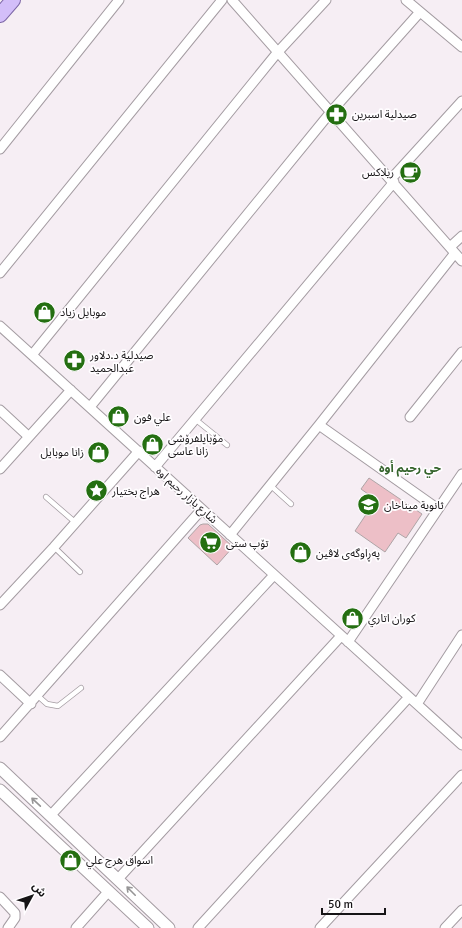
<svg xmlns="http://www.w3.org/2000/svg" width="462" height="928" font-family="Signika,'Noto Sans Arabic',sans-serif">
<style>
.building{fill:#edbfc7;stroke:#aea4a6}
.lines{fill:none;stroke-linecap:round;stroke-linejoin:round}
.service-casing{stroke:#a49ca2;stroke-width:6}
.minor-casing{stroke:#a49ca2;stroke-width:11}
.tertiary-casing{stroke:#a49ca2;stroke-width:13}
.primary-casing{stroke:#7d67a7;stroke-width:16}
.service{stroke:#fff;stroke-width:4.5}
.minor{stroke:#fff;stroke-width:9}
.tertiary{stroke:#fff;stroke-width:11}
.primary{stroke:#d3bef9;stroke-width:14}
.oneway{stroke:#969596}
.labels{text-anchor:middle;stroke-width:3.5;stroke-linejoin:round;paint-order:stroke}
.poi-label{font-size:11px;fill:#161416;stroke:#fffdff;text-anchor:start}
.street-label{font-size:11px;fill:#161416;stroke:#fffdff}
.neighbourhood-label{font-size:12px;font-weight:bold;fill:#35642c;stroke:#fffdff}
</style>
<rect width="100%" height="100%" fill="#f6eef4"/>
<path class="building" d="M369 478 422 514 406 538 398 533 385 552 355 531 367 513 359 507 368 494 361 489Z
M203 524H208L233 547 217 565 188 538 200 525Z"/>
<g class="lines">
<defs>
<path id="service" d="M195 419 227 445
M270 485 291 504
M46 497 76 523
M54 547 80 572
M38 696 47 704 58 706 81 688"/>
<path id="minor" d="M232 0 462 261
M406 0 462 47
M0 149 119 0
M391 179 462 101
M450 247 462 236
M0 273 222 0
M0 326 462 745
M32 355 277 53 326 0
M90 407 330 113 420 12
M0 410 28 436
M410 417 462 352
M319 425 438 509
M155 467 394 182
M0 469 71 390
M230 535 319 425 455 253
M0 605 54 547 139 451
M348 642 462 474
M0 675 31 704
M417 704 462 635
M0 737 202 509
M51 815 274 575
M118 879 341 636
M0 897 15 913V918L8 928
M76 928 108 892
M198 928 409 697
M320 928 462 775
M445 928 462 910"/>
<path id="tertiary" d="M0 768 169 928
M0 790 148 928"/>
<path id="primary" d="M0 15 13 0"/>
</defs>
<use href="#service" class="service-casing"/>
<use href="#minor" class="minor-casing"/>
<use href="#tertiary" class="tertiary-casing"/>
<use href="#primary" class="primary-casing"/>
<use href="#service" class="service"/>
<use href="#minor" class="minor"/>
<use href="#tertiary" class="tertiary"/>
<use href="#primary" class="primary"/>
</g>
<defs><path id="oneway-shaft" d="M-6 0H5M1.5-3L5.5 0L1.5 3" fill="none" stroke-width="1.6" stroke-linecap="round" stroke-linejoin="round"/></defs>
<g class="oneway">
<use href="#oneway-shaft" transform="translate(36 802) rotate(-137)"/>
<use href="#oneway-shaft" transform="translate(131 891) rotate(-135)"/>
</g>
<defs>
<symbol id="pharmacy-disc" viewBox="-11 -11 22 22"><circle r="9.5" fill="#246f11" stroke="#fffdff"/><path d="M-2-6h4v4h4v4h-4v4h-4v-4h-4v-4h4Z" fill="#fff"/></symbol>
<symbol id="cafe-disc" viewBox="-11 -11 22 22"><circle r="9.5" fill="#246f11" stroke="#fffdff"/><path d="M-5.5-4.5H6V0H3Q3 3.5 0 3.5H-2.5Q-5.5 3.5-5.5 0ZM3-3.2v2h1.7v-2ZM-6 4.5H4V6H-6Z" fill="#fff"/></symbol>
<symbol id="shop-disc" viewBox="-11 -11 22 22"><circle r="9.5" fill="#246f11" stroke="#fffdff"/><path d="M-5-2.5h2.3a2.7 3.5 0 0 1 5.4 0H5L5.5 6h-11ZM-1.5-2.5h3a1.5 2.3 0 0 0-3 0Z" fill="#fff"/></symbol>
<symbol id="sight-disc" viewBox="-11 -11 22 22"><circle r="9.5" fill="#246f11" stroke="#fffdff"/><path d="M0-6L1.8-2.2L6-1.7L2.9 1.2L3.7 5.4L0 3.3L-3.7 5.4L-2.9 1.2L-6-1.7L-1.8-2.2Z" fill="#fff"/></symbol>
<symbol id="school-disc" viewBox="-11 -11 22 22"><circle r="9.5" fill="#246f11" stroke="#fffdff"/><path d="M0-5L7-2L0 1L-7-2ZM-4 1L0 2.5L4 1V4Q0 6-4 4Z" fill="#fff"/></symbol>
<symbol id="supermarket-disc" viewBox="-11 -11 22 22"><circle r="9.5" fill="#246f11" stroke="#fffdff"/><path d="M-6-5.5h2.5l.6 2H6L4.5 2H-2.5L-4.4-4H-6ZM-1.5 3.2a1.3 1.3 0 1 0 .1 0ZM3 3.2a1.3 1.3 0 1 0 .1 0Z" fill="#fff"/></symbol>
</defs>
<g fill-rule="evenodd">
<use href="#pharmacy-disc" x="324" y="102" width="25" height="25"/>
<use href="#cafe-disc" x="398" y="160" width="25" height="25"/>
<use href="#shop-disc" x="32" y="300" width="25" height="25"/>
<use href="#pharmacy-disc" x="62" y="348" width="25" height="25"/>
<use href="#shop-disc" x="106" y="404" width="25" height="25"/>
<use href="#shop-disc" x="140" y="432" width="25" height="25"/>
<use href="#shop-disc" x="86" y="440" width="25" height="25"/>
<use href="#sight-disc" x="84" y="478" width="25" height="25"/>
<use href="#school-disc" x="356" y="492" width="25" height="25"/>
<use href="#supermarket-disc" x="198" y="530" width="25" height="25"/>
<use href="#shop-disc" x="288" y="540" width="25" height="25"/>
<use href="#shop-disc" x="340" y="606" width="25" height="25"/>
<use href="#shop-disc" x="58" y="848" width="25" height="25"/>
</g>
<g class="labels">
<g class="poi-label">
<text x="352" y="118">صيدلية اسبرين</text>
<text x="394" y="176" text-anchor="end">ریلاکس</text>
<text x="60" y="316">موبايل زياد</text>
<text x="90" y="359">صيدلية د.دلاور<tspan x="90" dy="13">عبدالحميد</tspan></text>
<text x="134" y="421">علي فون</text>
<text x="168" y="442">مۆبایلفرۆشی<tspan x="168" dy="13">زانا عاسی</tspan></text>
<text x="84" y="456" text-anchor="end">زانا موبايل</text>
<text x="112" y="495">هراج بختيار</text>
<text x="384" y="509">ثانوية ميناخان</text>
<text x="226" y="547">تۆپ ستی</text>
<text x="316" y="557">پەڕاوگەی لاڤین</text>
<text x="368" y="622">كوران اتاري</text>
<text x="86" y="864">اسواق هرج علي</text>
</g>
<g class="street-label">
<text transform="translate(187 495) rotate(42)" y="4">شارع بازار رحيم اوه</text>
</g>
<g class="neighbourhood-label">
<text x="410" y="472">حي رحيم أوه</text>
</g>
</g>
<g transform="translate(32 896) rotate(50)" stroke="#fffdff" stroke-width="3" paint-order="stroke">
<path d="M0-3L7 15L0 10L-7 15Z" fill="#161416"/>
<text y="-6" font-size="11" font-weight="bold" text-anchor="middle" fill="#161416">ش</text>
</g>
<path d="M322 908v6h63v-6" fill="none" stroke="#161416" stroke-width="2"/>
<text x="328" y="908" font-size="12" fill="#161416" stroke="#fffdff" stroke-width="3" paint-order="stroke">50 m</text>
</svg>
